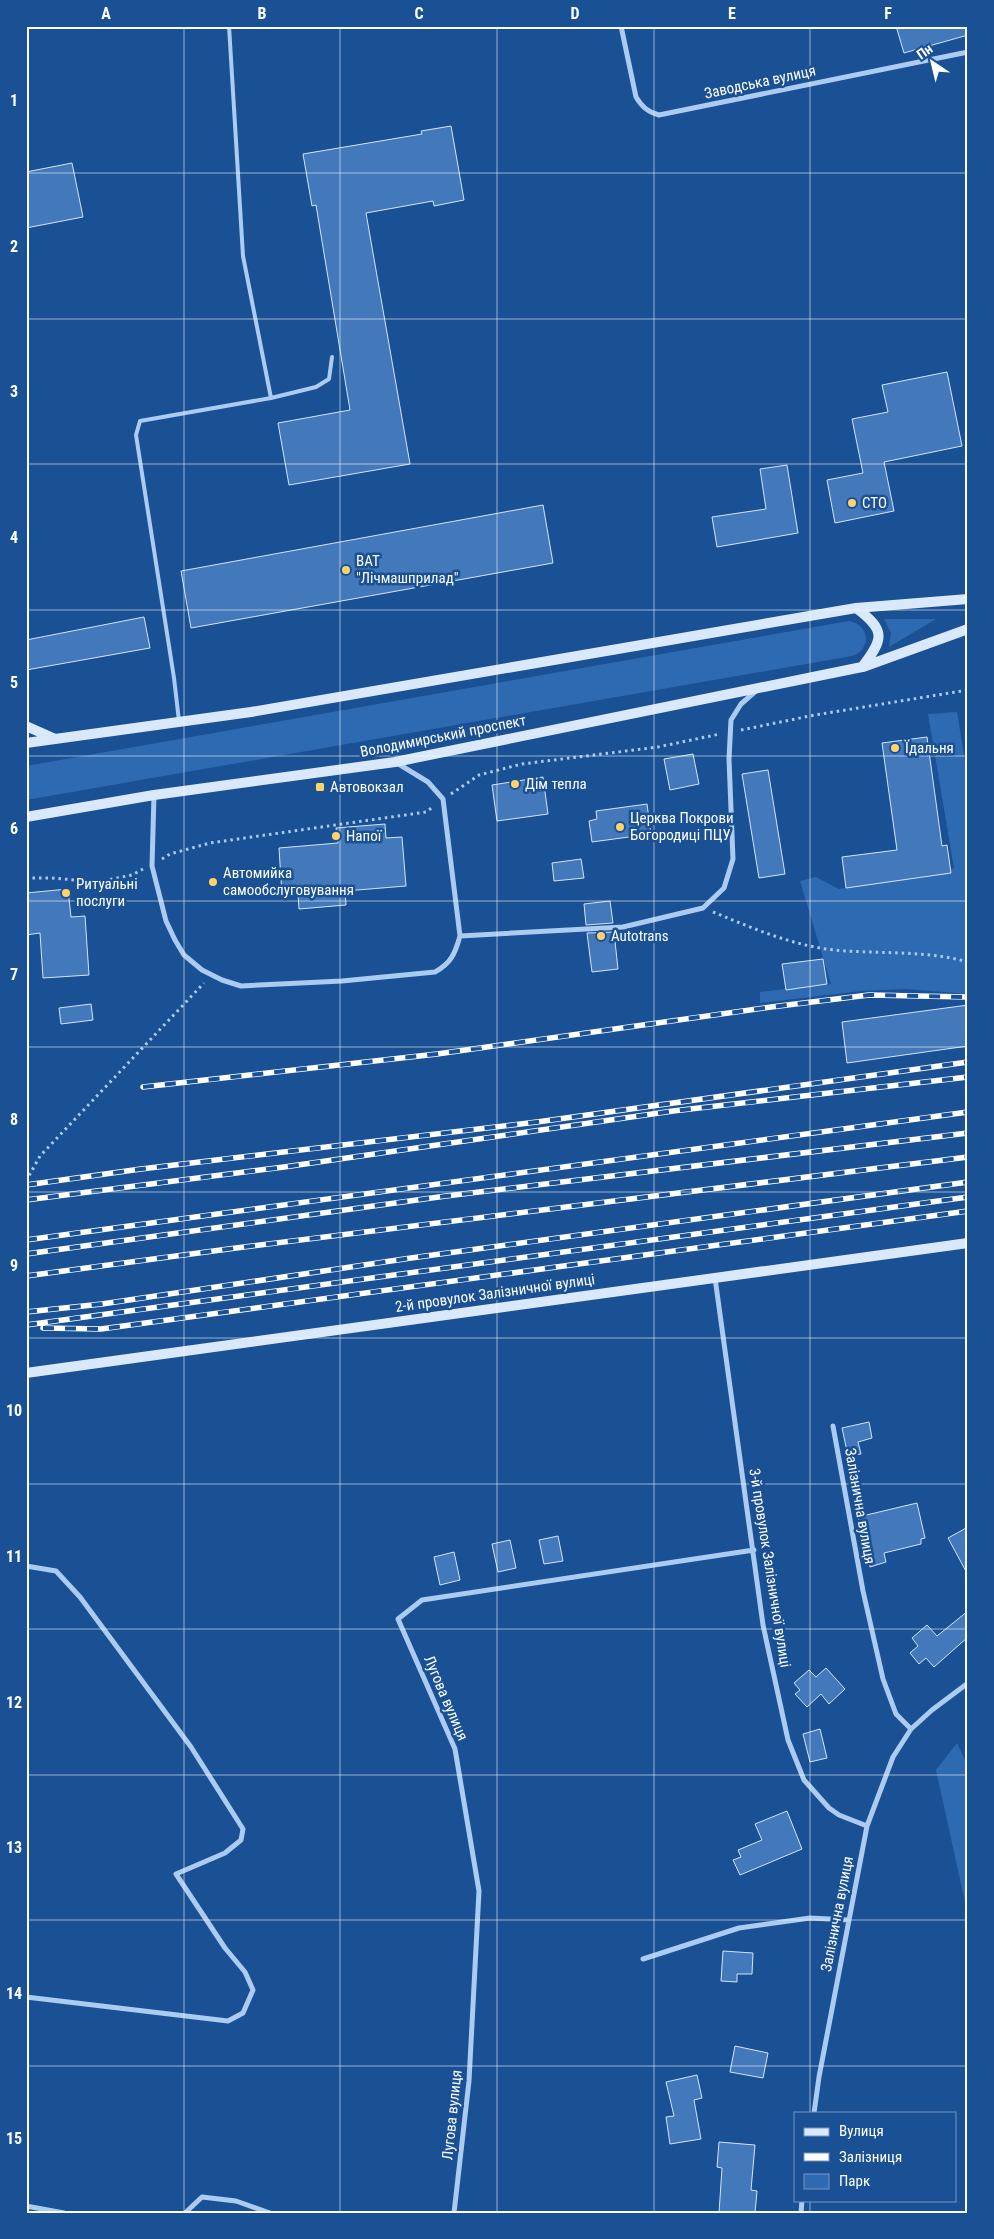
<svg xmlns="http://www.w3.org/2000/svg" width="994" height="2239" font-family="'Roboto Condensed',sans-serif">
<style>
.green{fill:#2e6ab2}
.building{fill:#4379bb;stroke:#d2e5fb}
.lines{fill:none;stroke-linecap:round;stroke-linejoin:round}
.path{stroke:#abcbf0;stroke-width:3;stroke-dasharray:2.5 4;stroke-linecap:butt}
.lane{stroke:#abcbf0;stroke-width:4}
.street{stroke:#abcbf0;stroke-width:5}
.secondary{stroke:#d9e8fb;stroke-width:10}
.rail-casing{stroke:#fff;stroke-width:5.5}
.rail{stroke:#1a5094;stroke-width:4;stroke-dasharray:11;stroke-linecap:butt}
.grid{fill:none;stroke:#fff;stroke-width:1;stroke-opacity:0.55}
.poi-dot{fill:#ffd36a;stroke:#1a5094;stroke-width:2}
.labels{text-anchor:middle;stroke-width:5;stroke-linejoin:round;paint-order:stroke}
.street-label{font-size:15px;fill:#fff;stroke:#1a5094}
.poi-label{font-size:15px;fill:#fff;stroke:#1a5094;text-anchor:start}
.neatline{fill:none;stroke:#fff;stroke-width:2}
.grid-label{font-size:16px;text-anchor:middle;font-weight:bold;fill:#fff}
</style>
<rect width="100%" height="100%" fill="#1a5094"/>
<path class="green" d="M884 619H936L889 647 891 633Z
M849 621C870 624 872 650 852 656L26 800V766Z
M957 712 968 780V994L906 989 861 991 760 1003V992L831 984 800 881 816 877 839 889 944 873 954 868 928 714Z
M957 1743 968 1766V1916L936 1770Z"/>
<path class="building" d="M896 26H968V35L904 53Z
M451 126 464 200 434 206 433 201 366 213 410 464 289 485 278 423 350 410 316 205 312 206 303 154 422 134 421 131Z
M72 163 83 217 26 228V172Z
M947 372 962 446 884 462 894 511 835 523 827 480 863 473 852 419 888 412 882 385Z
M787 465 798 533 717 547 712 517 766 509 760 469Z
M543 505 553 563 191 628 181 571Z
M144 617 150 648 26 670V640Z
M927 737 942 846 947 845 951 873 846 888 842 857 897 850 882 743Z
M693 754 699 784 670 790 664 759Z
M768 770 785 874 759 878 742 774Z
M543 777 548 814 497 821 492 785Z
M647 804 651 834 592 842 589 821 597 819 596 811Z
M385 824 386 838 402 837 406 886 345 891 346 905 299 909 298 894 282 895 279 848 338 843 336 828Z
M581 859 584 878 554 881 552 863Z
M68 889 71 917 85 916 89 975 43 978 40 933 26 935V893Z
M610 901 613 923 586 925 584 904Z
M614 932 618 969 592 972 587 933Z
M823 959 827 984 786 990 782 964Z
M91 1004 93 1020 61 1024 59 1008Z
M968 1005V1046L847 1063 842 1022Z
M869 1422 872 1438 858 1442 861 1454 848 1456 842 1428Z
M917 1503 925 1538 921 1539V1544L884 1553 886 1562 870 1567 858 1517Z
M968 1527V1575L948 1538Z
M558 1536 563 1561 544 1564 539 1540Z
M510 1540 516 1568 498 1572 492 1544Z
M454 1552 460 1580 440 1585 434 1557Z
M968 1611V1637L934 1667 926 1658 919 1664 910 1653 918 1646 912 1638 927 1625 937 1636Z
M826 1668 845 1689 829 1704 821 1694 807 1707 795 1694 800 1690 794 1683 809 1670 816 1677Z
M820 1729 827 1758 810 1762 803 1734Z
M787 1811 802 1849 740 1875 733 1860 741 1857 738 1850 762 1840 755 1824Z
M723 1951 753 1953 752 1974H737V1982L721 1981Z
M735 2046 768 2053 763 2078 730 2072Z
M697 2075 702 2098 694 2100 701 2139 670 2144 666 2117 674 2116 666 2082Z
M719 2142 755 2145 751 2190 757 2191 755 2213H719L722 2168 717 2167Z"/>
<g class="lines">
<path class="path" d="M741 730 815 715 968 690
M451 794 479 775 522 764 658 747 720 734
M162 859 170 854 210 843 426 812 434 806
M26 878H52L98 882 132 875 143 869
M713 912C750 927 786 943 826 949 873 955 922 949 968 962
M26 1181 40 1156 204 983"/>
<path class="lane" d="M229 26 243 256 271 398
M179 721 174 678 136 435 140 421 271 398 316 387 329 379 332 357"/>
<path class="street" d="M621 26 636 97C642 107 648 112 659 115L968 52
M154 795 152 866 166 921 175 940 184 955 202 970 222 980 241 986 342 981 435 972C451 963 455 954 460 936L443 799 428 782 397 763
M460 936 623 927 703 908 724 888 733 859 729 759 731 720 741 704 757 690
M715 1278 763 1625 788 1740 804 1780 829 1808 839 1815 867 1826
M833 1426 863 1591 883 1679 896 1714 911 1729
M26 1566 56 1571 80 1597 191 1747 243 1829 241 1840 225 1853 176 1874 225 1948 245 1972 253 1990 243 2013 228 2021 26 1997
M643 1959 739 1928 810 1918 849 1920
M814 2113 819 2077 867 1826 893 1757 911 1729 932 1710 968 1683
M26 2206 64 2213
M185 2213 202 2197 236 2201 270 2213
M454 2213 469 2081 479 1891 455 1749 398 1619 422 1600 754 1550
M801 2213 802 2200"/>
<path class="secondary" d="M863 667 968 629
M26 726 53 738
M26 743 251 712 856 608 968 599
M26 817 154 795 395 762 862 667C884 639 886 630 856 608
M26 1373 968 1243"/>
<defs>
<path id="rail" d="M143 1087 437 1054 771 1007 869 995 968 997
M26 1185 141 1169 537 1122 968 1062
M26 1200 284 1167 673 1111 968 1077
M26 1240 968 1112
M26 1254 446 1196 968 1133
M26 1276 236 1248 968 1157
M26 1312 102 1304 411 1258 968 1182
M26 1325 968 1197
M43 1328 101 1329 968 1211"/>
</defs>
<use href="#rail" class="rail-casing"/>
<use href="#rail" class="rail"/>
</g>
<path class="grid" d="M184 26V2213M340 26V2213M497 26V2213M654 26V2213M810 26V2113M26 173H968M26 319H968M26 464H968M26 610H968M26 756H968M26 901H968M26 1047H968M26 1192H968M26 1338H968M26 1484H968M26 1629H968M26 1775H968M26 1920H968M26 2066H968M810 2200V2213"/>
<g class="poi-dot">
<circle cx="852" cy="503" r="5"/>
<circle cx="346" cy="570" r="5"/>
<circle cx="895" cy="748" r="5"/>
<circle cx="515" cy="784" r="5"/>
<rect x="315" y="782" width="10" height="10" rx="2.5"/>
<circle cx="620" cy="827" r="5"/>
<circle cx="336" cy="836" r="5"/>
<circle cx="213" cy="882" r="5"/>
<circle cx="66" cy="893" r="5"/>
<circle cx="601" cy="936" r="5"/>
</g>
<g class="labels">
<g class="street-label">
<text transform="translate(760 82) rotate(-12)" y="5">Заводська вулиця</text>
<text transform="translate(443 736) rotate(-11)" y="5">Володимирський проспект</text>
<text transform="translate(495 1293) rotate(-8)" y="5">2-й провулок Залізничної вулиці</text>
<text transform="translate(860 1506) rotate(80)" y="5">Залізнична вулиця</text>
<text transform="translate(770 1568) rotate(81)" y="5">3-й провулок Залізничної вулиці</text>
<text transform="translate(446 1698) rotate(67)" y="5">Лугова вулиця</text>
<text transform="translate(837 1914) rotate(-79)" y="5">Залізнична вулиця</text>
<text transform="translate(452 2115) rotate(-84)" y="5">Лугова вулиця</text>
</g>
<g class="poi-label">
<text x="862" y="508">СТО</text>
<text x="356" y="566">ВАТ<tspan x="356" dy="17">"Лічмашприлад"</tspan></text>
<text x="905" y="753">Їдальня</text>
<text x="525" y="789">Дім тепла</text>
<text x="330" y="792">Автовокзал</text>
<text x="630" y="823">Церква Покрови<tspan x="630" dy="17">Богородиці ПЦУ</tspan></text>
<text x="346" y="841">Напої</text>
<text x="223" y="878">Автомийка<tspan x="223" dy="17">самообслуговування</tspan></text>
<text x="76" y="889">Ритуальні<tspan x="76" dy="17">послуги</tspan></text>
<text x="611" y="941">Autotrans</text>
</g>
</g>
<rect width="994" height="2239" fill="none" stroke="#1a5094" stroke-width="55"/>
<rect x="794" y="2112" width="162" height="90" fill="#1a5094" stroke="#7696bf"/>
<rect x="804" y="2128" width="25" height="8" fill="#d9e8fb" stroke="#7696bf"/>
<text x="839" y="2136" font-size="15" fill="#ffffff">Вулиця</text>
<rect x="804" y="2153" width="25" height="8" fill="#ffffff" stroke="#7696bf"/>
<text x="839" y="2162" font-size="15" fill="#ffffff">Залізниця</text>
<rect x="804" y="2174" width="25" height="15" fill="#2e6ab2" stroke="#7696bf"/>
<text x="839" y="2186" font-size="15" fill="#ffffff">Парк</text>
<g transform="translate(932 62) rotate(325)" stroke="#1a5094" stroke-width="4" paint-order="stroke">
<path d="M0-4L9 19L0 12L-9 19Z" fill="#ffffff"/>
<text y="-8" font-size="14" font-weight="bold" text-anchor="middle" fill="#ffffff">Пн</text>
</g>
<rect x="28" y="28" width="938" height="2184" class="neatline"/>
<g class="grid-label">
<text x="106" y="19">A</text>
<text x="262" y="19">B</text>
<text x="419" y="19">C</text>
<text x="575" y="19">D</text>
<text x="732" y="19">E</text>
<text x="888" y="19">F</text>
<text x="14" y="106">1</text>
<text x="14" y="252">2</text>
<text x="14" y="397">3</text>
<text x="14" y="543">4</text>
<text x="14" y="688">5</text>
<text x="14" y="834">6</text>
<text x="14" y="980">7</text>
<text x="14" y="1125">8</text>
<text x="14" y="1271">9</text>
<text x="14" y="1416">10</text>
<text x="14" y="1562">11</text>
<text x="14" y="1708">12</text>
<text x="14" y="1853">13</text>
<text x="14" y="1999">14</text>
<text x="14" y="2144">15</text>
</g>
</svg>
